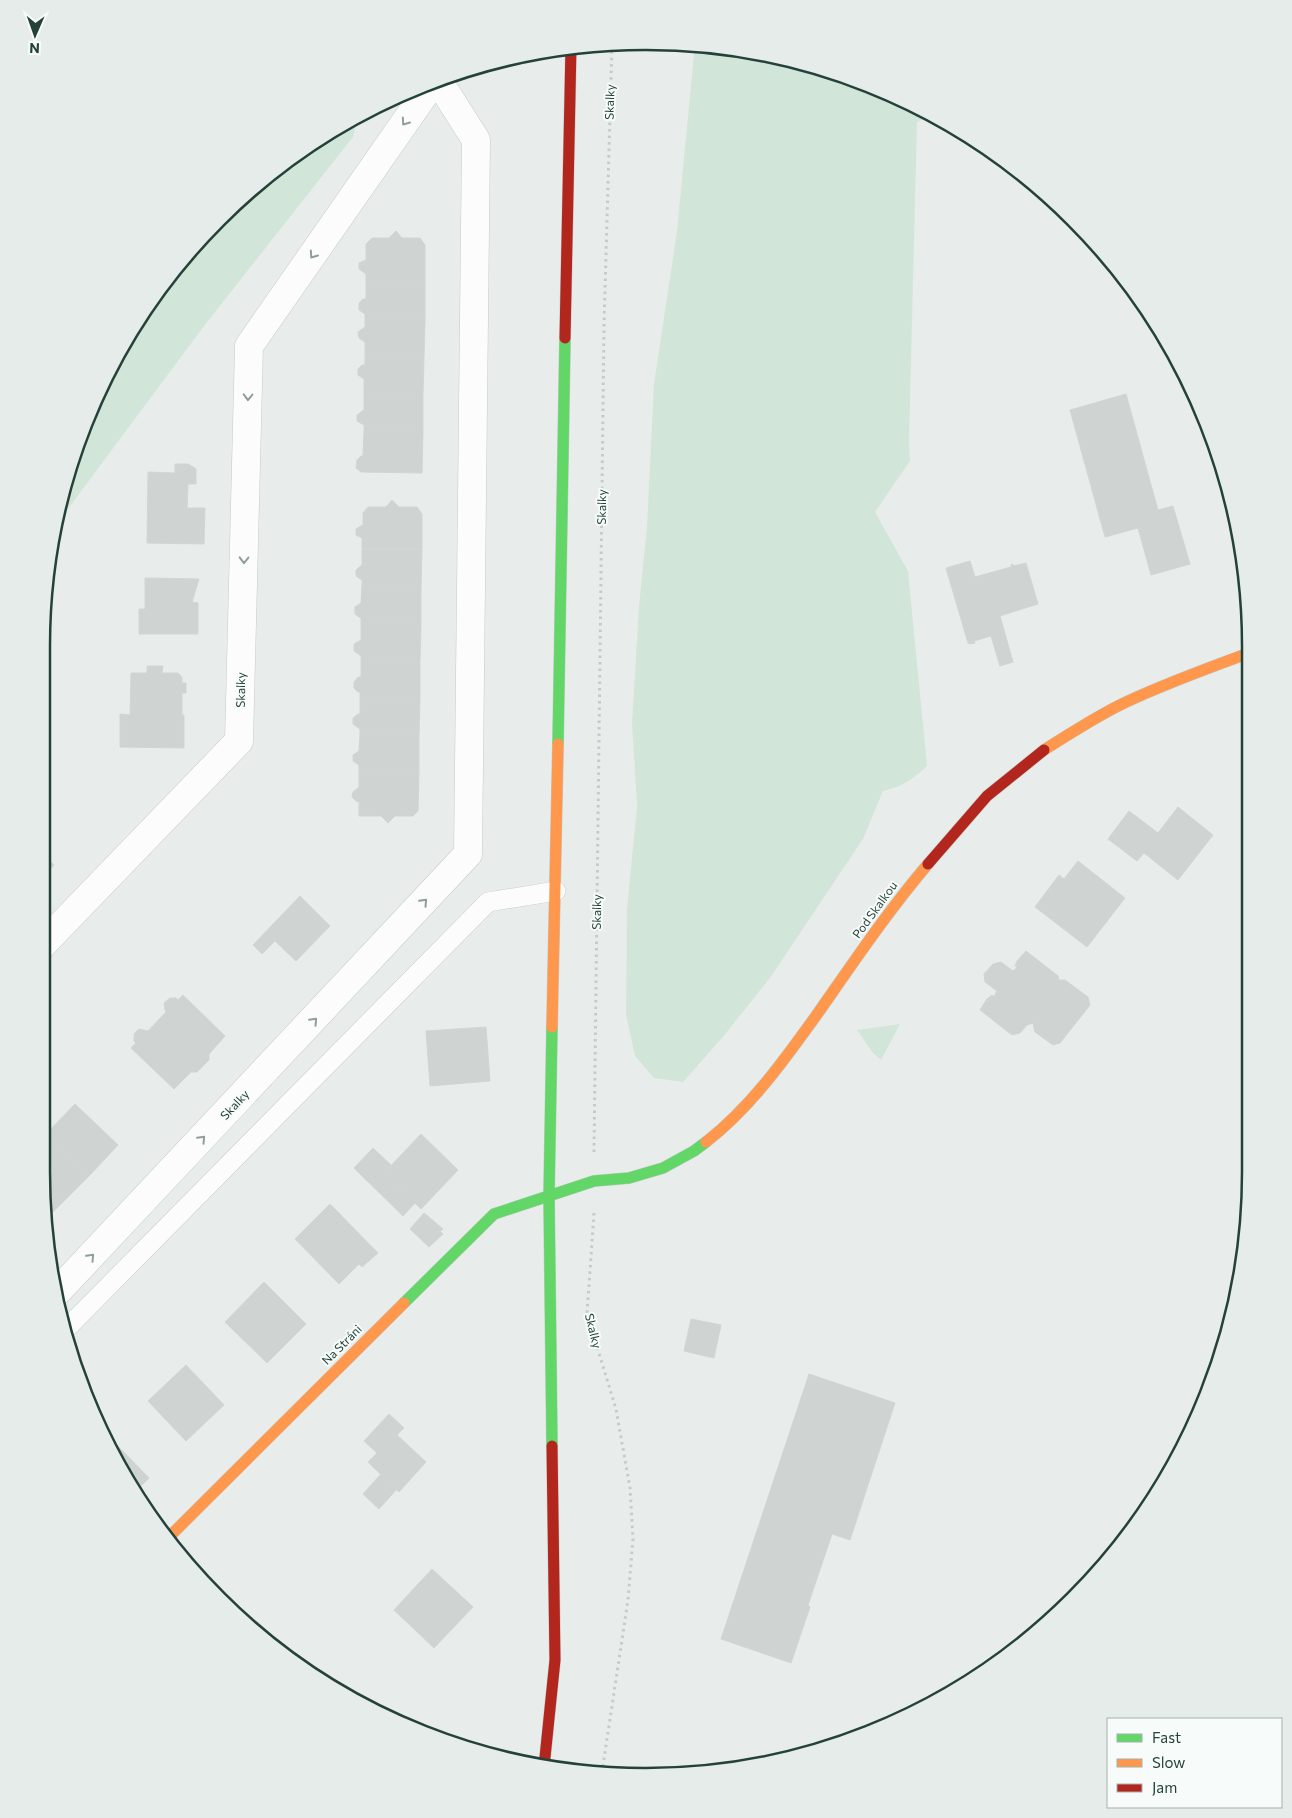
<svg xmlns="http://www.w3.org/2000/svg" width="1292" height="1818" font-family="Commissioner,sans-serif">
<style>
.green{fill:#d1e6d8}
.building{fill:#cfd4d2;stroke:#d1d6d4}
.lines{fill:none;stroke-linecap:round;stroke-linejoin:round}
.lane-casing{stroke:#c5cac8;stroke-width:20}
.street-casing{stroke:#c5cac8;stroke-width:29}
.fast-casing{stroke:#c3cbc8;stroke-width:12}
.slow-casing{stroke:#c3cbc8;stroke-width:12}
.jam-casing{stroke:#c3cbc8;stroke-width:12}
.path{stroke:#c3ccca;stroke-width:3;stroke-dasharray:2.5 4;stroke-linecap:butt}
.lane{stroke:#fcfcfc;stroke-width:19}
.street{stroke:#fcfcfc;stroke-width:28}
.fast{stroke:#63d668;stroke-width:11}
.slow{stroke:#ff974d;stroke-width:11}
.jam{stroke:#b3261e;stroke-width:11}
.oneway{stroke:#909f9b}
.labels{text-anchor:middle;stroke-width:4;stroke-linejoin:round;paint-order:stroke}
.street-label{font-size:12px;fill:#24423a;stroke:#f7fbf9}
.rim{fill:none;stroke:#24423a;stroke-width:2.5}
</style>
<rect width="100%" height="100%" fill="#e8edeb"/>
<path class="green" d="M695 44 803 62 914 104 932 115 917 122 909 442 910 461 875 512 908 571 927 766C913 779 902 787 883 791L863 839 770 978 722 1038 683 1082 654 1078 635 1056 626 1014 627 909 637 806 632 723 639 606 647 527 654 384 677 231Z
M358 116 353 137 204 326 53 529 87 415 122 343 191 247 247 191 344 122Z
M900 1024 881 1060 873 1053 857 1030Z"/>
<path class="building" d="M396 231 402 238H420L425 245V283L366 282V274L359 269V263L366 260V244L372 238H389Z
M366 282 425 283V320L365 319V314L359 310V303L363 299H366Z
M365 319 425 320 424 357 365 356V342L359 338 358 332 365 327Z
M365 356 424 357 423 394 364 393V379L358 375V369L362 365H365Z
M364 393 423 394V431L364 430V425L357 421V415L364 410Z
M1126 394 1158 510 1173 506 1190 564 1151 575 1138 528 1105 537 1070 410Z
M364 430 423 431 422 473 361 472 356 468 357 460 361 456H363Z
M175 464H188L196 469V484H188L187 508H205L204 544 147 543 148 472 175 473Z
M392 500 399 507H417L422 514V549H362V538L356 535V529L363 525V513L368 507H386Z
M362 549H422L421 587 362 586V580L356 576V570L362 565Z
M970 561 975 577 1011 567V565L1013 564V566L1026 563 1038 604 1000 616 1013 662 1000 666 991 636 974 641 975 643 970 644 968 643 946 568Z
M145 578 199 579 192 602 198 603V634H139V609H145Z
M362 586 421 587V624L361 623V618L359 617 355 614V607L361 603Z
M361 623 421 624 420 661 361 660V656L354 651V644L361 640Z
M361 660 420 661V698L360 697V692H358L354 688V682L358 677H361Z
M147 666H163L162 673H178L182 677V683H186V693H182V715H184V748L120 747V714L130 715 131 673H147Z
M360 697 420 698 419 735 360 734V729L353 724V718L358 714H360Z
M360 734 419 735V772L359 771V765L353 761V755L359 751Z
M359 771 419 772 418 811 413 816H395L388 823 381 816H359V801L357 802 352 797 353 792 359 787Z
M1178 807 1213 835 1178 880 1144 853 1137 861 1108 839 1129 811 1158 833Z
M41 852 54 865 41 879Z
M1078 861 1125 898 1087 947 1035 907 1059 875 1064 879Z
M300 896 330 926 296 961 275 941 262 954 253 945Z
M1026 951 1058 976 1059 980H1065L1088 997 1090 1005 1060 1043 1053 1045 1035 1032 1033 1023 1027 1025 1020 1033 1012 1035 980 1010 987 999 992 995 994 997 997 991 985 982 984 974 993 964 1001 962 1013 971 1017 967 1015 966 1017 961Z
M183 995 225 1036 209 1054V1060L197 1072H191L174 1089 131 1048 136 1043 134 1041V1034L139 1029 148 1031 166 1012 165 1010 164 1003 170 998H176L178 1000Z
M486 1027 490 1081 430 1086 426 1031Z
M75 1104 118 1145 89 1176 46 1134Z
M46 1134 89 1176 63 1202 43 1182 41 1139Z
M421 1134 458 1170 421 1209 384 1173Z
M373 1148 391 1165 384 1173 415 1203 403 1216 354 1168Z
M43 1182 63 1202 47 1218Z
M330 1204 378 1253 362 1267 359 1264 339 1284 295 1239Z
M424 1213 443 1229 440 1231 443 1234 429 1247 410 1229Z
M264 1282 306 1324 267 1363 225 1322Z
M691 1319 721 1325 714 1358 684 1351Z
M186 1365 224 1405 186 1441 148 1401Z
M809 1374 895 1403 850 1540 832 1534 808 1605 810 1607 791 1663 721 1639Z
M389 1414 404 1428 397 1435 426 1462 399 1492 368 1462 377 1453 364 1441Z
M112 1440 149 1478 135 1492 109 1443Z
M381 1474 397 1489 379 1509 363 1494Z
M432 1569 473 1607 434 1648 394 1610Z"/>
<g class="lines">
<defs>
<path id="lane" d="M63 1332 488 902 556 891"/>
<path id="street" d="M41 946 239 741 249 346 433 82
M57 1292 468 854 476 140 438 80"/>
<path id="fast" d="M558 744 565 338
M552 1027 549 1196 552 1446
M404 1303 494 1214 594 1181 629 1178 663 1168 694 1151 706 1142"/>
<path id="slow" d="M1044 750C1069 734 1094 718 1120 705 1161 685 1204 670 1246 654
M552 1027 558 744
M706 1142C751 1107 785 1059 818 1013 853 963 888 911 928 864
M169 1537 404 1303"/>
<path id="jam" d="M565 338 571 46
M928 864 987 796 1044 750
M544 1767 555 1660 552 1446"/>
</defs>
<use href="#lane" class="lane-casing"/>
<use href="#street" class="street-casing"/>
<use href="#fast" class="fast-casing"/>
<use href="#slow" class="slow-casing"/>
<use href="#jam" class="jam-casing"/>
<path class="path" d="M594 1152 604 325 612 45
M594 1213 587 1314 616 1409 630 1488 633 1539 628 1600 602 1772"/>
<use href="#lane" class="lane"/>
<use href="#street" class="street"/>
<use href="#fast" class="fast"/>
<use href="#slow" class="slow"/>
<use href="#jam" class="jam"/>
</g>
<defs><path id="oneway-chevron" d="M-2-3.5L2.5 0L-2 3.5" fill="none" stroke-width="1.6" stroke-linecap="round" stroke-linejoin="round" transform="scale(1.25)"/></defs>
<g class="oneway">
<use href="#oneway-chevron" transform="translate(405 122) rotate(125)"/>
<use href="#oneway-chevron" transform="translate(313 255) rotate(125)"/>
<use href="#oneway-chevron" transform="translate(248 397) rotate(91)"/>
<use href="#oneway-chevron" transform="translate(244 560) rotate(91)"/>
<use href="#oneway-chevron" transform="translate(424 902) rotate(-47)"/>
<use href="#oneway-chevron" transform="translate(314 1021) rotate(-47)"/>
<use href="#oneway-chevron" transform="translate(202 1139) rotate(-47)"/>
<use href="#oneway-chevron" transform="translate(91 1257) rotate(-47)"/>
</g>
<g class="labels">
<g class="street-label">
<text transform="translate(610 102) rotate(-88)" y="4">Skalky</text>
<text transform="translate(602 507) rotate(-89)" y="4">Skalky</text>
<text transform="translate(241 690) rotate(-89)" y="4">Skalky</text>
<text transform="translate(875 910) rotate(-54)" y="4">Pod Skalkou</text>
<text transform="translate(597 912) rotate(-89)" y="4">Skalky</text>
<text transform="translate(235 1105) rotate(-47)" y="4">Skalky</text>
<text transform="translate(593 1331) rotate(76)" y="4">Skalky</text>
<text transform="translate(342 1345) rotate(-45)" y="4">Na Stráni</text>
</g>
</g>
<path d="M0 0H1292V1818H0ZM646 50H646A596 596 0 0 1 1242 646V1172A596 596 0 0 1 646 1768H646A596 596 0 0 1 50 1172V646A596 596 0 0 1 646 50Z" fill="#e6ecea" fill-rule="evenodd"/>
<path class="rim" d="M646 50H646A596 596 0 0 1 1242 646V1172A596 596 0 0 1 646 1768H646A596 596 0 0 1 50 1172V646A596 596 0 0 1 646 50Z"/>
<rect x="1107" y="1718" width="175" height="90" fill="#f7fbf9" stroke="#a3b1ad"/>
<rect x="1117" y="1734" width="25" height="8" fill="#63d668" stroke="#a3b1ad"/>
<text x="1152" y="1743" font-size="15" fill="#24423a">Fast</text>
<rect x="1117" y="1759" width="25" height="8" fill="#ff974d" stroke="#a3b1ad"/>
<text x="1152" y="1768" font-size="15" fill="#24423a">Slow</text>
<rect x="1117" y="1784" width="25" height="8" fill="#b3261e" stroke="#a3b1ad"/>
<text x="1152" y="1793" font-size="15" fill="#24423a">Jam</text>
<g transform="translate(35 35) rotate(182)" stroke="#f7fbf9" stroke-width="4" paint-order="stroke">
<path d="M0-4L9 19L0 12L-9 19Z" fill="#24423a"/>
<text y="-8" font-size="14" font-weight="bold" text-anchor="middle" fill="#24423a">N</text>
</g>
</svg>
